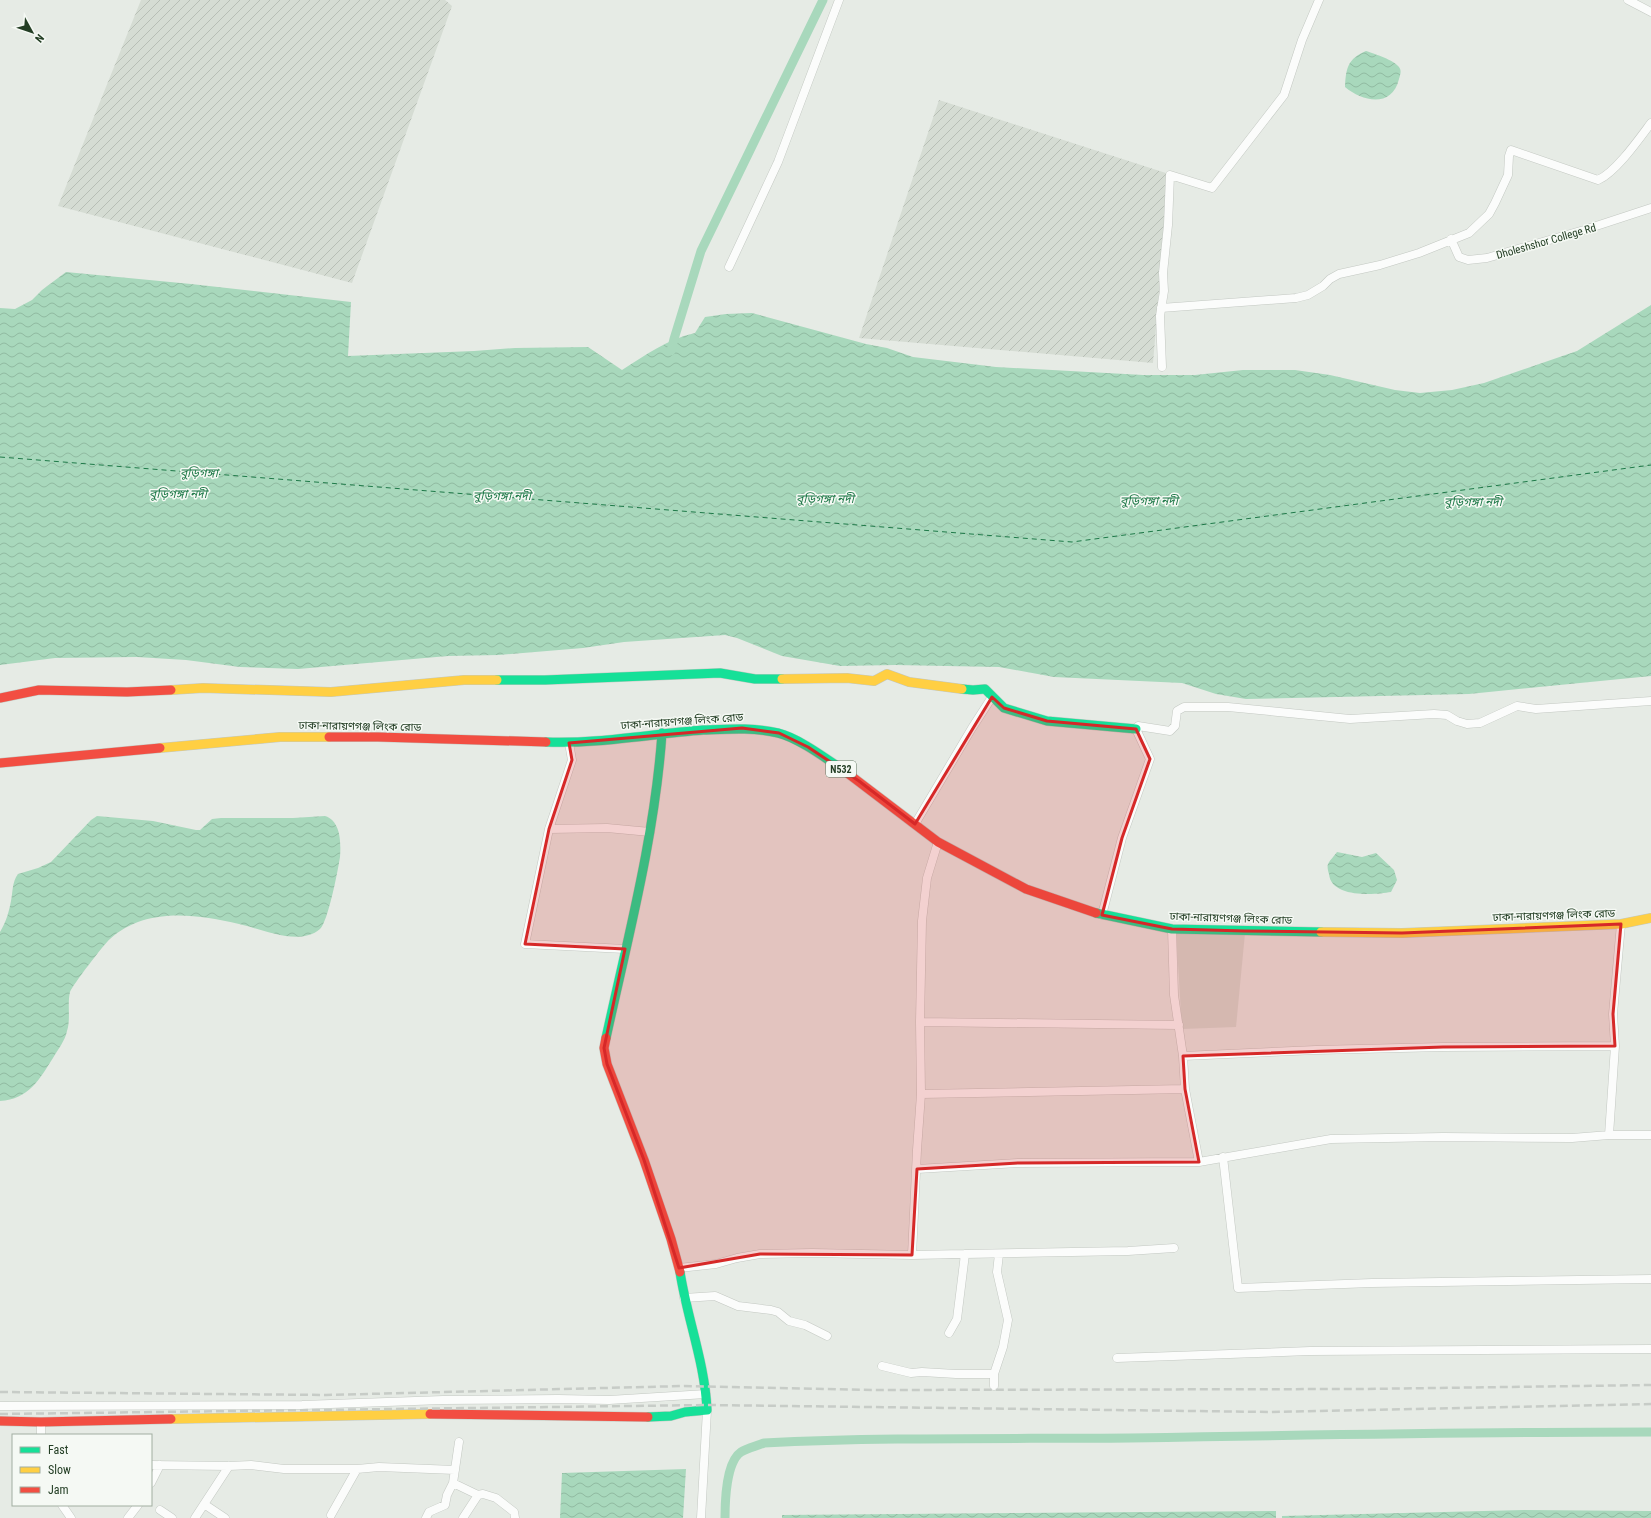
<svg xmlns="http://www.w3.org/2000/svg" width="1651" height="1518" font-family="'Roboto Condensed','Noto Sans Bengali',sans-serif">
  <style>
    .built { fill: #d5dcd3 }
    .industrial { fill: url(#industrial-furrows) }
    .water { fill: url(#water-waves) }
    .lines { fill: none; stroke-linecap: round; stroke-linejoin: round }
    .canal { stroke: #a8d8bc; stroke-width: 9 }
    .ferry { stroke: #1e7948; stroke-width: 1; stroke-dasharray: 5 4; stroke-linecap: butt }
    .street-casing { stroke: #c3c8c2; stroke-width: 9 }
    .fast-casing { stroke: #c2c8c1; stroke-width: 10 }
    .slow-casing { stroke: #c2c8c1; stroke-width: 10 }
    .jam-casing { stroke: #c2c8c1; stroke-width: 10 }
    .street { stroke: #fbfcfb; stroke-width: 8 }
    .fast { stroke: #16e098; stroke-width: 9 }
    .slow { stroke: #ffcf43; stroke-width: 9 }
    .jam { stroke: #f24e42; stroke-width: 9 }
    .rail { stroke: #c7ccc7; stroke-width: 2.5; stroke-dasharray: 8 4; stroke-linecap: butt }
    .marked { fill: #d62828; fill-opacity: 0.2; stroke: #d62828; stroke-width: 3; stroke-linejoin: round }
    .labels { text-anchor: middle; stroke-width: 3; stroke-linejoin: round; paint-order: stroke }
    .shield { fill: #f5f9f4; stroke: #627662; stroke-width: 1 }
    .shield-label { font-size: 10px; font-weight: bold; fill: #233e24 }
    .street-label { font-size: 11px; fill: #233e24; stroke: #f5f9f4 }
    .water-label { font-size: 12px; font-style: italic; fill: #1e7948; stroke: #f5f9f4 }
  </style>
  <defs>
    <pattern id="industrial-furrows" width="10" height="10" patternUnits="userSpaceOnUse"><rect width="10" height="10" fill="#d5dcd3"/><path d="M-1 1l2-2M0 10L10 0M9 11l2-2" fill="none" stroke="#b7beb5"/></pattern>
    <pattern id="water-waves" width="16" height="10" patternUnits="userSpaceOnUse"><rect width="16" height="10" fill="#a8d8bc"/><path d="M0 5q4-4 8 0t8 0" fill="none" stroke="#90baa1"/></pattern>
  </defs>
  <rect width="100%" height="100%" fill="#e6ebe5"/>
  <path class="built" d="M1176,931L1245,933L1236,1027L1182,1029Z"/>
  <path class="industrial" d="M141,0H445L452,6L352,283L58,206Z
    M939,100L1169,174L1153,363L859,338Z"/>
  <path class="water" d="M1366,51C1375,54 1394,60 1399,67C1402,71 1400,75 1399,79C1392,108 1363,102 1345,87C1346,67 1348,59 1366,51Z
    M66,272L191,284L351,302L348,356L474,351L515,348L588,347L622,370C646,355 667,339 695,333L705,317L726,314L752,313L866,344L887,348L913,357L996,367L1143,375H1195L1243,370H1295L1330,375L1395,390L1420,393L1452,390L1484,383L1577,351L1651,305V676L1469,694L1246,699L1216,694L1182,683L1054,677L999,667L895,665L840,666L782,656L737,638L725,635L624,642L583,648L499,655L448,656L298,669L240,667L186,660L137,657L55,658L0,665V308L15,309L32,300L42,290Z
    M97,816L153,821L196,830H200L212,819L221,818H293L325,816C341,821 341,843 340,857C338,870 328,922 320,929C299,947 262,929 239,924C195,914 146,907 110,939C104,944 72,986 70,992C67,1005 71,1019 67,1031C65,1041 58,1049 53,1058C39,1080 29,1099 0,1101V932C6,922 9,912 11,901C13,891 12,882 18,874L38,868L51,862L91,820Z
    M1337,852L1362,857L1376,853L1394,870L1397,880L1391,892C1374,895 1331,898 1329,874C1328,871 1327,867 1328,864C1330,860 1335,855 1337,852Z
    M686,1469L683,1518H560L562,1473Z
    M1524,1510L1651,1511V1518H1282V1516Z
    M1276,1511V1518H782V1515Z"/>
  <g class="lines">
    <path class="canal" d="M671,351L674,339L701,251L823,0
      M725,1518C725,1502 726,1462 741,1452C747,1448 757,1446 764,1443C886,1437 1008,1439 1130,1438C1303,1435 1477,1432 1651,1432"/>
    <path class="ferry" d="M0,457L1072,542L1651,465"/>
    <defs>
      <path id="street" d="M1628,0L1651,12
        M1451,239L1459,257L1468,260L1487,258L1584,230L1651,208
        M729,267L778,162L839,0
        M1161,308L1296,298L1308,295L1323,286L1330,279L1339,274L1380,265L1419,253L1469,233L1489,214L1495,203L1508,175L1509,156L1511,150L1598,180C1616,172 1639,139 1651,123
        M1162,367L1160,316L1164,291L1163,273L1168,225L1170,175L1212,188L1284,95L1302,40L1319,0
        M569,743L572,760L549,829L525,944L625,949
        M915,824L972,728L992,697
        M549,829L607,828L650,832
        M1102,915L1122,838L1150,759L1136,729L1138,726L1170,731L1175,726L1177,711L1184,707H1228L1350,719L1434,714L1447,715L1457,721L1467,724L1480,723L1517,706L1536,709L1651,701
        M1172,929L1174,995L1183,1056L1185,1089L1199,1162
        M920,1022L1179,1025
        M1183,1056L1316,1050L1443,1047L1615,1046
        M921,1094L1185,1089
        M1609,1135L1615,1046L1613,1014L1621,924
        M1223,1157L1238,1288L1372,1283L1651,1279
        M917,1169L1018,1163L1199,1162L1331,1139L1443,1137L1572,1138L1609,1135H1651
        M912,1255L917,1150L921,1094L920,1022L922,921L927,878L938,842
        M679,1268L716,1264L737,1258L760,1254L812,1253L912,1255L1128,1251L1174,1248
        M684,1298L715,1296L738,1306L771,1310L778,1312L789,1321L805,1325L827,1336
        M949,1333L957,1319L965,1254
        M1117,1358L1310,1351L1651,1349
        M882,1366L911,1373L922,1372L956,1374H994
        M994,1386V1374L1003,1347L1008,1320L997,1272L999,1254
        M0,1406L302,1405L443,1400L558,1399L609,1400L706,1394
        M41,1422V1435
        M151,1465L229,1466L251,1465L284,1469H357
        M151,1483L160,1465
        M453,1483L478,1495L483,1494L496,1498L514,1512L515,1518
        M204,1504L225,1518
        M62,1505L71,1518
        M160,1510L172,1518
        M331,1515L357,1469L379,1467L455,1470
        M128,1518L138,1505
        M195,1518L229,1466
        M426,1518L429,1512L445,1505L447,1495L453,1483L459,1442
        M463,1518L478,1495
        M701,1518L707,1410"/>
      <path id="fast" d="M497,680H545L720,673L755,679H782
        M962,689L973,690L985,689L1004,708L1047,721L1136,729
        M546,742C598,744 650,734 703,730C728,729 753,727 778,733C799,738 828,760 846,772
        M1096,913L1172,929L1321,932
        M606,1038C628,937 655,836 662,733
        M648,1417L671,1416L685,1412L707,1410C705,1363 687,1318 680,1272"/>
      <path id="slow" d="M782,679L847,678L874,681L887,674L909,682L962,689
        M171,690L203,688L331,692L464,680H497
        M160,748L280,737H329
        M1321,932L1402,933L1621,924L1651,918
        M171,1419L430,1414"/>
      <path id="jam" d="M0,698L39,690L127,692L171,690
        M329,737H378L546,742
        M0,763L160,748
        M846,772L938,842L1026,889L1096,913
        M606,1038L604,1048L607,1064L644,1160L671,1239L680,1272
        M430,1414L648,1417
        M0,1421L41,1422L171,1419"/>
    </defs>
    <use href="#street" class="street-casing"/>
    <use href="#fast" class="fast-casing"/>
    <use href="#slow" class="slow-casing"/>
    <use href="#jam" class="jam-casing"/>
    <use href="#street" class="street"/>
    <use href="#fast" class="fast"/>
    <use href="#slow" class="slow"/>
    <use href="#jam" class="jam"/>
    <path class="rail" d="M0,1392L326,1395L684,1386L876,1390L1364,1389L1651,1385
      M0,1414L708,1405L1271,1412L1651,1404"/>
  </g>
  <path class="marked" d="M992,697L1004,708L1047,721L1136,729L1150,759L1122,838L1102,915L1172,929L1245,931L1402,933L1621,924L1613,1014L1615,1046L1443,1047L1183,1056L1185,1089L1199,1162L1018,1163L917,1169L912,1255L760,1254L679,1268L644,1160L607,1064L604,1048L625,949L525,944L549,829L572,760L569,743L742,728L779,733L808,747L859,781L915,824Z"/>
  <g class="labels">
    <rect class="shield" x="826" y="761" width="30" height="16" rx="3"/>
    <g class="shield-label">
      <text x="841" y="773">N532</text>
    </g>
    <g class="street-label">
      <text transform="translate(1546 241) rotate(-16)" y="4">Dholeshshor College Rd</text>
      <text transform="translate(682 721) rotate(-4)" y="4">ঢাকা-নারায়ণগঞ্জ লিংক রোড</text>
      <text transform="translate(360 726) rotate(1)" y="4">ঢাকা-নারায়ণগঞ্জ লিংক রোড</text>
      <text transform="translate(1554 915) rotate(-2)" y="4">ঢাকা-নারায়ণগঞ্জ লিংক রোড</text>
      <text transform="translate(1231 918) rotate(2)" y="4">ঢাকা-নারায়ণগঞ্জ লিংক রোড</text>
    </g>
    <g class="water-label">
      <text x="199" y="477">বুড়িগঙ্গা</text>
      <text x="178" y="498">বুড়িগঙ্গা নদী</text>
      <text x="502" y="500">বুড়িগঙ্গা নদী</text>
      <text x="825" y="503">বুড়িগঙ্গা নদী</text>
      <text x="1149" y="505">বুড়িগঙ্গা নদী</text>
      <text x="1473" y="506">বুড়িগঙ্গা নদী</text>
    </g>
  </g>
  <rect x="12" y="1434" width="140" height="72" fill="#f5f9f4" stroke="#a1aea1"/>
  <rect x="20" y="1447" width="20" height="6" fill="#16e098" stroke="#a1aea1"/>
  <text x="48" y="1454" font-size="12" fill="#233e24">Fast</text>
  <rect x="20" y="1467" width="20" height="6" fill="#ffcf43" stroke="#a1aea1"/>
  <text x="48" y="1474" font-size="12" fill="#233e24">Slow</text>
  <rect x="20" y="1487" width="20" height="6" fill="#f24e42" stroke="#a1aea1"/>
  <text x="48" y="1494" font-size="12" fill="#233e24">Jam</text>
  <g transform="translate(32 32) rotate(130)" stroke="#f5f9f4" stroke-width="3" paint-order="stroke">
  <path d="M0-3L7 15L0 10L-7 15Z" fill="#233e24"/>
  <text y="-6" font-size="11" font-weight="bold" text-anchor="middle" fill="#233e24">N</text>
  </g>
</svg>
